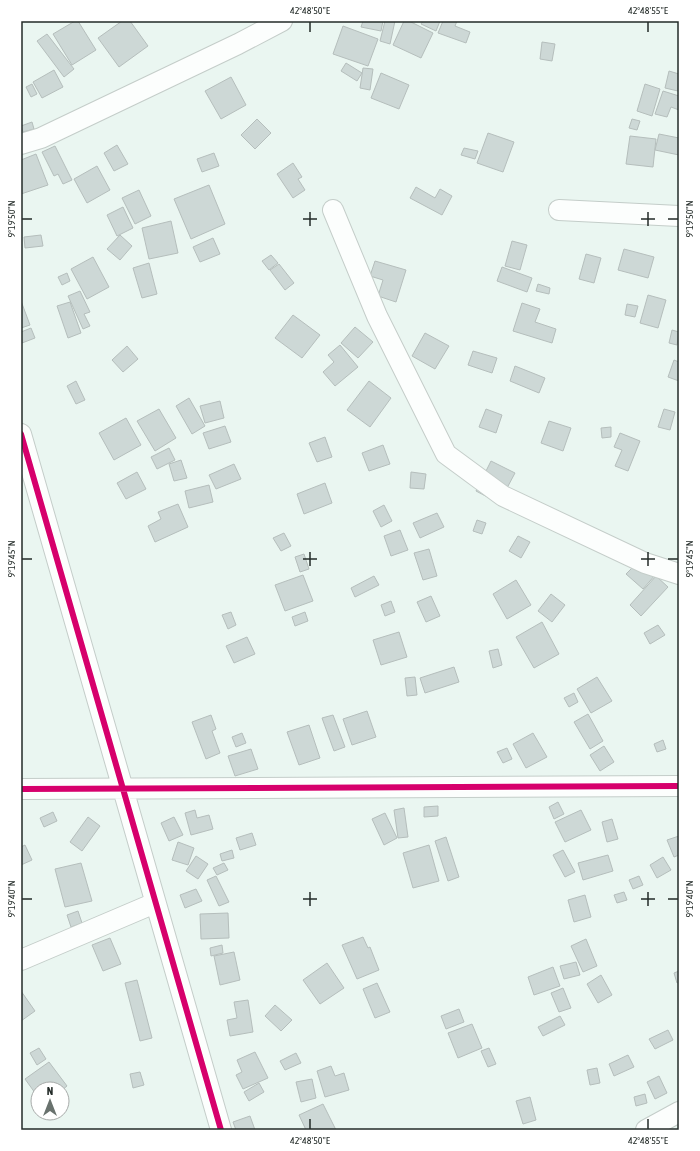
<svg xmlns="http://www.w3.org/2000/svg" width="700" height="1151" font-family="'Asap Condensed',sans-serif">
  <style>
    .building { fill: #cdd8d6; stroke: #b5bebc }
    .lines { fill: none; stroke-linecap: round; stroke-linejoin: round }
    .minor-casing { stroke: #c4cdc9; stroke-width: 22 }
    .minor { stroke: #fcfefd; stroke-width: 20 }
    .cycleway-casing { stroke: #fff; stroke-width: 8 }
    .cycleway { stroke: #d6006c; stroke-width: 6 }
    .ticks { fill: none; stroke: #232b28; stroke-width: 1.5 }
    .neatline { fill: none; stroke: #232b28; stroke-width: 1.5 }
    .ticks-label { font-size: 10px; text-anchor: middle; fill: #232b28 }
  </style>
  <rect width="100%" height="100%" fill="#eaf6f1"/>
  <path class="building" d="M75,21H78L96,50L72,65L53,34Z
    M122,21H130L148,46L119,67L98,38Z
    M363,21H383L381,31L361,27Z
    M385,21H395L390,44L380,41Z
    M404,21H409L433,33L421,58L393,45Z
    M423,21H440L436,31L421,24Z
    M443,21H457L455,26L470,32L466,43L438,33Z
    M343,26L378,39L368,66L333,54Z
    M47,34L74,69L64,77L37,41Z
    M542,42L555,44L552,61L540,59Z
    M346,63L362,73L357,81L341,71Z
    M363,68L373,69L370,90L360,88Z
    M54,70L63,87L42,98L33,82Z
    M669,71L679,74L678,91L665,88Z
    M381,73L409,85L399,109L371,98Z
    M231,77L246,105L221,119L205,91Z
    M32,84L37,94L31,97L26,87Z
    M645,84L660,89L652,116L637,111Z
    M663,91L679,96V110L671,107L667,117L655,114Z
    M257,119L271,133L255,149L241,135Z
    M632,119L640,121L637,130L629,128Z
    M32,122L34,129L23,132L21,126Z
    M488,133L514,142L503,172L477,163Z
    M659,134L679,138V155L655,150Z
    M630,136L656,139L653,167L626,164Z
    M117,145L128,164L114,171L104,153Z
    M55,146L72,180L63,184L58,174L54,176L42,152Z
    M464,148L478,151L475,159L461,155Z
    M214,153L219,166L202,172L197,159Z
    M36,154L48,185L21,194V160Z
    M293,163L302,177L298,179L305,190L293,198L277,174Z
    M97,166L110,190L87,203L74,179Z
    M209,185L225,224L191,239L174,199Z
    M416,187L435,198L440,189L452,196L442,215L410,198Z
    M139,190L151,216L135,224L122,198Z
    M123,207L133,228L117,236L107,215Z
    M171,221L178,253L149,259L142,228Z
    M41,235L43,246L25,248L24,237Z
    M120,235L132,246L120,260L107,249Z
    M213,238L220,254L200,262L193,247Z
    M512,241L527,245L520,270L505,266Z
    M624,249L654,257L648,278L618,270Z
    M586,254L601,258L594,283L579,279Z
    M271,255L278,263L269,270L262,261Z
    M93,257L109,287L87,299L71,269Z
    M375,261L406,270L396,302L378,296L383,280L370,276Z
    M149,263L157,294L142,298L133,268Z
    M279,264L294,283L285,290L270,270Z
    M502,267L532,278L527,292L497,281Z
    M67,273L70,281L62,285L58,277Z
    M538,284L550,288L549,294L536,291Z
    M80,291L90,312L84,314L90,326L83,329L68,296Z
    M648,295L666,300L658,328L640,323Z
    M21,301L30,325L21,328Z
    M70,302L81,333L68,338L57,306Z
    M522,303L540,309L535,322L556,329L552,343L513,331Z
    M627,304L638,306L635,317L625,315Z
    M293,315L320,335L302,358L275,338Z
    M355,327L373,342L358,358L341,343Z
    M31,328L35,338L22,343L21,332Z
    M672,330L679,332L677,345L669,343Z
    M425,333L449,346L435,369L412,356Z
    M340,345L358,367L335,386L323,372L334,362L328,355Z
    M127,346L138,359L123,372L112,360Z
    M473,351L497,358L492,373L468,365Z
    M674,360L679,362V381L668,377Z
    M515,366L545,378L539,393L510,381Z
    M76,381L85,400L76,404L67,386Z
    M369,381L391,398L370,427L347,410Z
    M189,398L205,426L192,434L176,406Z
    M220,401L224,418L205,423L200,406Z
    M159,409L176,438L155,451L137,421Z
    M486,409L502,415L496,433L479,427Z
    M664,409L675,412L670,430L658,427Z
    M126,418L141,445L114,460L99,433Z
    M549,421L571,428L563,451L541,443Z
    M225,426L231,442L209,449L203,433Z
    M611,427V437L602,438L601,428Z
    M620,433L640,441L628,471L615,466L622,450L614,447Z
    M325,437L332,457L317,462L309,443Z
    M383,445L390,464L369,471L362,453Z
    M169,448L175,460L157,469L151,457Z
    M181,460L187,478L174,481L169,464Z
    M491,461L515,473L499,503L476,491Z
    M234,464L241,479L216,489L209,475Z
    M137,472L146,489L126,499L117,483Z
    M411,472L426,474L424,489L410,488Z
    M325,483L332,503L304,514L297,494Z
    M209,485L213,502L189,508L185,491Z
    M178,504L188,527L155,542L148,526L161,519L158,512Z
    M384,505L392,521L381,527L373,511Z
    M437,513L444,527L420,538L413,523Z
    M477,520L486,523L482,534L473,531Z
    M400,530L408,550L391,556L384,536Z
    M284,533L291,546L281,551L273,538Z
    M518,536L530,542L521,558L509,551Z
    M429,549L437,576L423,580L414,553Z
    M304,554L309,569L300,572L295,557Z
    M640,560L656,574L643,589L626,574Z
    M303,575L313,601L285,611L275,585Z
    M374,576L379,585L355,597L351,588Z
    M656,576L668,587L641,616L630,605Z
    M516,580L531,605L507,619L493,594Z
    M551,594L565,605L552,622L538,611Z
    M431,596L440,616L426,622L417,602Z
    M391,601L395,612L385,616L381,605Z
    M231,612L236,625L228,629L222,615Z
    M305,612L308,621L295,626L292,617Z
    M542,622L559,654L534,668L516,637Z
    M658,625L665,635L650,644L644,633Z
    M399,632L407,657L381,665L373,640Z
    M247,637L255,654L234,663L226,646Z
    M498,649L502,665L493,668L489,651Z
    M454,667L459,682L425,693L420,678Z
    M415,677L417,695L407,696L405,678Z
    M597,677L612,701L591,713L577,689Z
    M574,693L578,702L569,707L564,698Z
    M367,711L376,737L352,745L343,719Z
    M588,714L603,741L590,749L574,722Z
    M211,715L216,729L212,731L220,753L206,759L192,722Z
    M333,715L345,747L334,751L322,718Z
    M309,725L320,758L299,765L287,732Z
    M242,733L246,743L236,747L232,737Z
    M533,733L547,757L526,768L513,744Z
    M663,740L666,749L657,752L654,744Z
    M604,746L614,762L600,771L590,755Z
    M507,748L512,759L503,763L497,752Z
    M251,749L258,769L235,776L228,756Z
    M558,802L564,814L554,819L549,807Z
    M438,806V816L424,817V807Z
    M404,808L408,837L398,838L394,810Z
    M195,810L197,818L209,815L213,829L191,835L185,813Z
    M581,810L591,830L565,842L555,822Z
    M53,812L57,821L44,827L40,818Z
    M385,813L397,838L384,845L372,819Z
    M88,817L100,826L82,851L70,842Z
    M174,817L183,835L169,841L161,823Z
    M612,819L618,839L607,842L602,822Z
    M252,833L256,845L240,850L236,838Z
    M679,836V855L674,857L667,840Z
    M446,837L459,877L448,881L435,841Z
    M178,842L194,848L188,865L172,860Z
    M25,845L32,860L21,865V847Z
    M429,845L439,881L413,888L403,853Z
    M232,850L234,858L222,861L220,854Z
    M563,850L575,872L565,877L553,855Z
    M608,855L613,871L583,880L578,863Z
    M196,856L208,864L198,879L186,871Z
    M663,857L671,870L657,878L650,865Z
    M81,863L92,901L65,907L55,869Z
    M224,863L228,870L217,875L213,868Z
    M216,876L229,902L219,906L207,880Z
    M639,876L643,885L633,889L629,880Z
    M196,889L202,901L185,908L180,895Z
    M624,892L627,900L617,903L614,895Z
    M585,895L591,917L574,922L568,900Z
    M78,911L82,923L71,927L67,915Z
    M228,913L229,938L201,939L200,914Z
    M363,937L368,948L370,947L379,970L357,979L342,945Z
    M110,938L121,964L103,971L92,945Z
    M586,939L597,966L583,972L571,946Z
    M222,945L223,953L211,956L210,948Z
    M234,952L240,980L220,985L214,956Z
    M576,962L580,975L564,979L560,966Z
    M327,963L344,988L320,1004L303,980Z
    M553,967L560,986L534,995L528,977Z
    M679,971V982L677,983L674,973Z
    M601,975L612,995L598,1003L587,984Z
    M137,980L152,1038L140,1041L125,983Z
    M377,983L390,1012L375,1018L363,989Z
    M563,988L571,1008L559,1012L551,993Z
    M21,991L35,1011L21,1021Z
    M248,1000L253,1032L230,1036L227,1020L237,1018L234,1002Z
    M275,1005L292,1020L281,1031L265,1016Z
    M459,1009L464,1022L446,1029L441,1016Z
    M560,1016L565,1025L543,1036L538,1027Z
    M472,1024L482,1048L458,1058L448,1033Z
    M668,1030L673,1040L655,1049L649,1039Z
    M39,1048L46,1059L37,1065L30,1053Z
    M489,1048L496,1064L488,1067L481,1051Z
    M255,1052L268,1078L243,1089L236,1075L242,1072L237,1060Z
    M296,1053L301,1063L285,1070L280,1061Z
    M628,1055L634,1067L614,1076L609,1064Z
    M49,1062L67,1086L62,1090L38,1089V1097L25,1079Z
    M331,1066L335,1076L344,1073L349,1090L325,1097L317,1071Z
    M597,1068L600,1083L590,1085L587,1070Z
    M140,1072L144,1085L133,1088L130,1074Z
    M659,1076L667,1093L655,1099L647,1082Z
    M312,1079L316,1098L301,1102L296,1082Z
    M259,1083L264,1092L249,1101L244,1092Z
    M645,1094L647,1103L636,1106L634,1097Z
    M530,1097L536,1120L523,1124L516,1101Z
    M323,1104L336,1130H306L299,1115Z
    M250,1116L255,1130H236L233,1122Z"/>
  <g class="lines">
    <defs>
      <path id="minor" d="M21,144L41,138L238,44L282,21
        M333,210L377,316L446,454L503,496L645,563L679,574
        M559,210L679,216
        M21,434L221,1130
        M21,789L679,786
        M21,960L155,903
        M646,1130L679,1112"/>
    </defs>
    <use href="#minor" class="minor-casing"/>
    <use href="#minor" class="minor"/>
    <defs>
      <path id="cycleway" d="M21,434L221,1130
        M21,789L679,786"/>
    </defs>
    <use href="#cycleway" class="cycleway-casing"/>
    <use href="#cycleway" class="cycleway"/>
  </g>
  <path class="ticks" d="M310,22V32M648,22V32M310,212V226M648,212V226M22,219H32M303,219H317M641,219H655M668,219H678M310,552V566M648,552V566M22,559H32M303,559H317M641,559H655M668,559H678M310,892V906M648,892V906M22,899H32M303,899H317M641,899H655M668,899H678M310,1119V1129M648,1119V1129"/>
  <rect width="700" height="1151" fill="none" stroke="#ffffff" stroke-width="44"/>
  <g transform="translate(50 1101)"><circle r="19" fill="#ffffff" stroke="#a7aaa9"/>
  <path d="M0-3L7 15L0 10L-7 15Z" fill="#69726e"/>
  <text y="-6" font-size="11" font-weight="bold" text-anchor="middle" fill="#232b28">N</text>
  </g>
  <rect x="22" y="22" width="656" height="1107" class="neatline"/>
  <g class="ticks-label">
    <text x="310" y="14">42°48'50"E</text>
    <text x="648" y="14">42°48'55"E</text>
    <text transform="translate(11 219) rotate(-90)" y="4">9°19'50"N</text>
    <text transform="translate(689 219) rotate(-90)" y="4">9°19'50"N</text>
    <text transform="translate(11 559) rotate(-90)" y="4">9°19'45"N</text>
    <text transform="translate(689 559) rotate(-90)" y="4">9°19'45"N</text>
    <text transform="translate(11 899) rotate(-90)" y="4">9°19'40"N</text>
    <text transform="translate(689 899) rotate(-90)" y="4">9°19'40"N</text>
    <text x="310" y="1144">42°48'50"E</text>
    <text x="648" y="1144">42°48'55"E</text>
  </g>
</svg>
